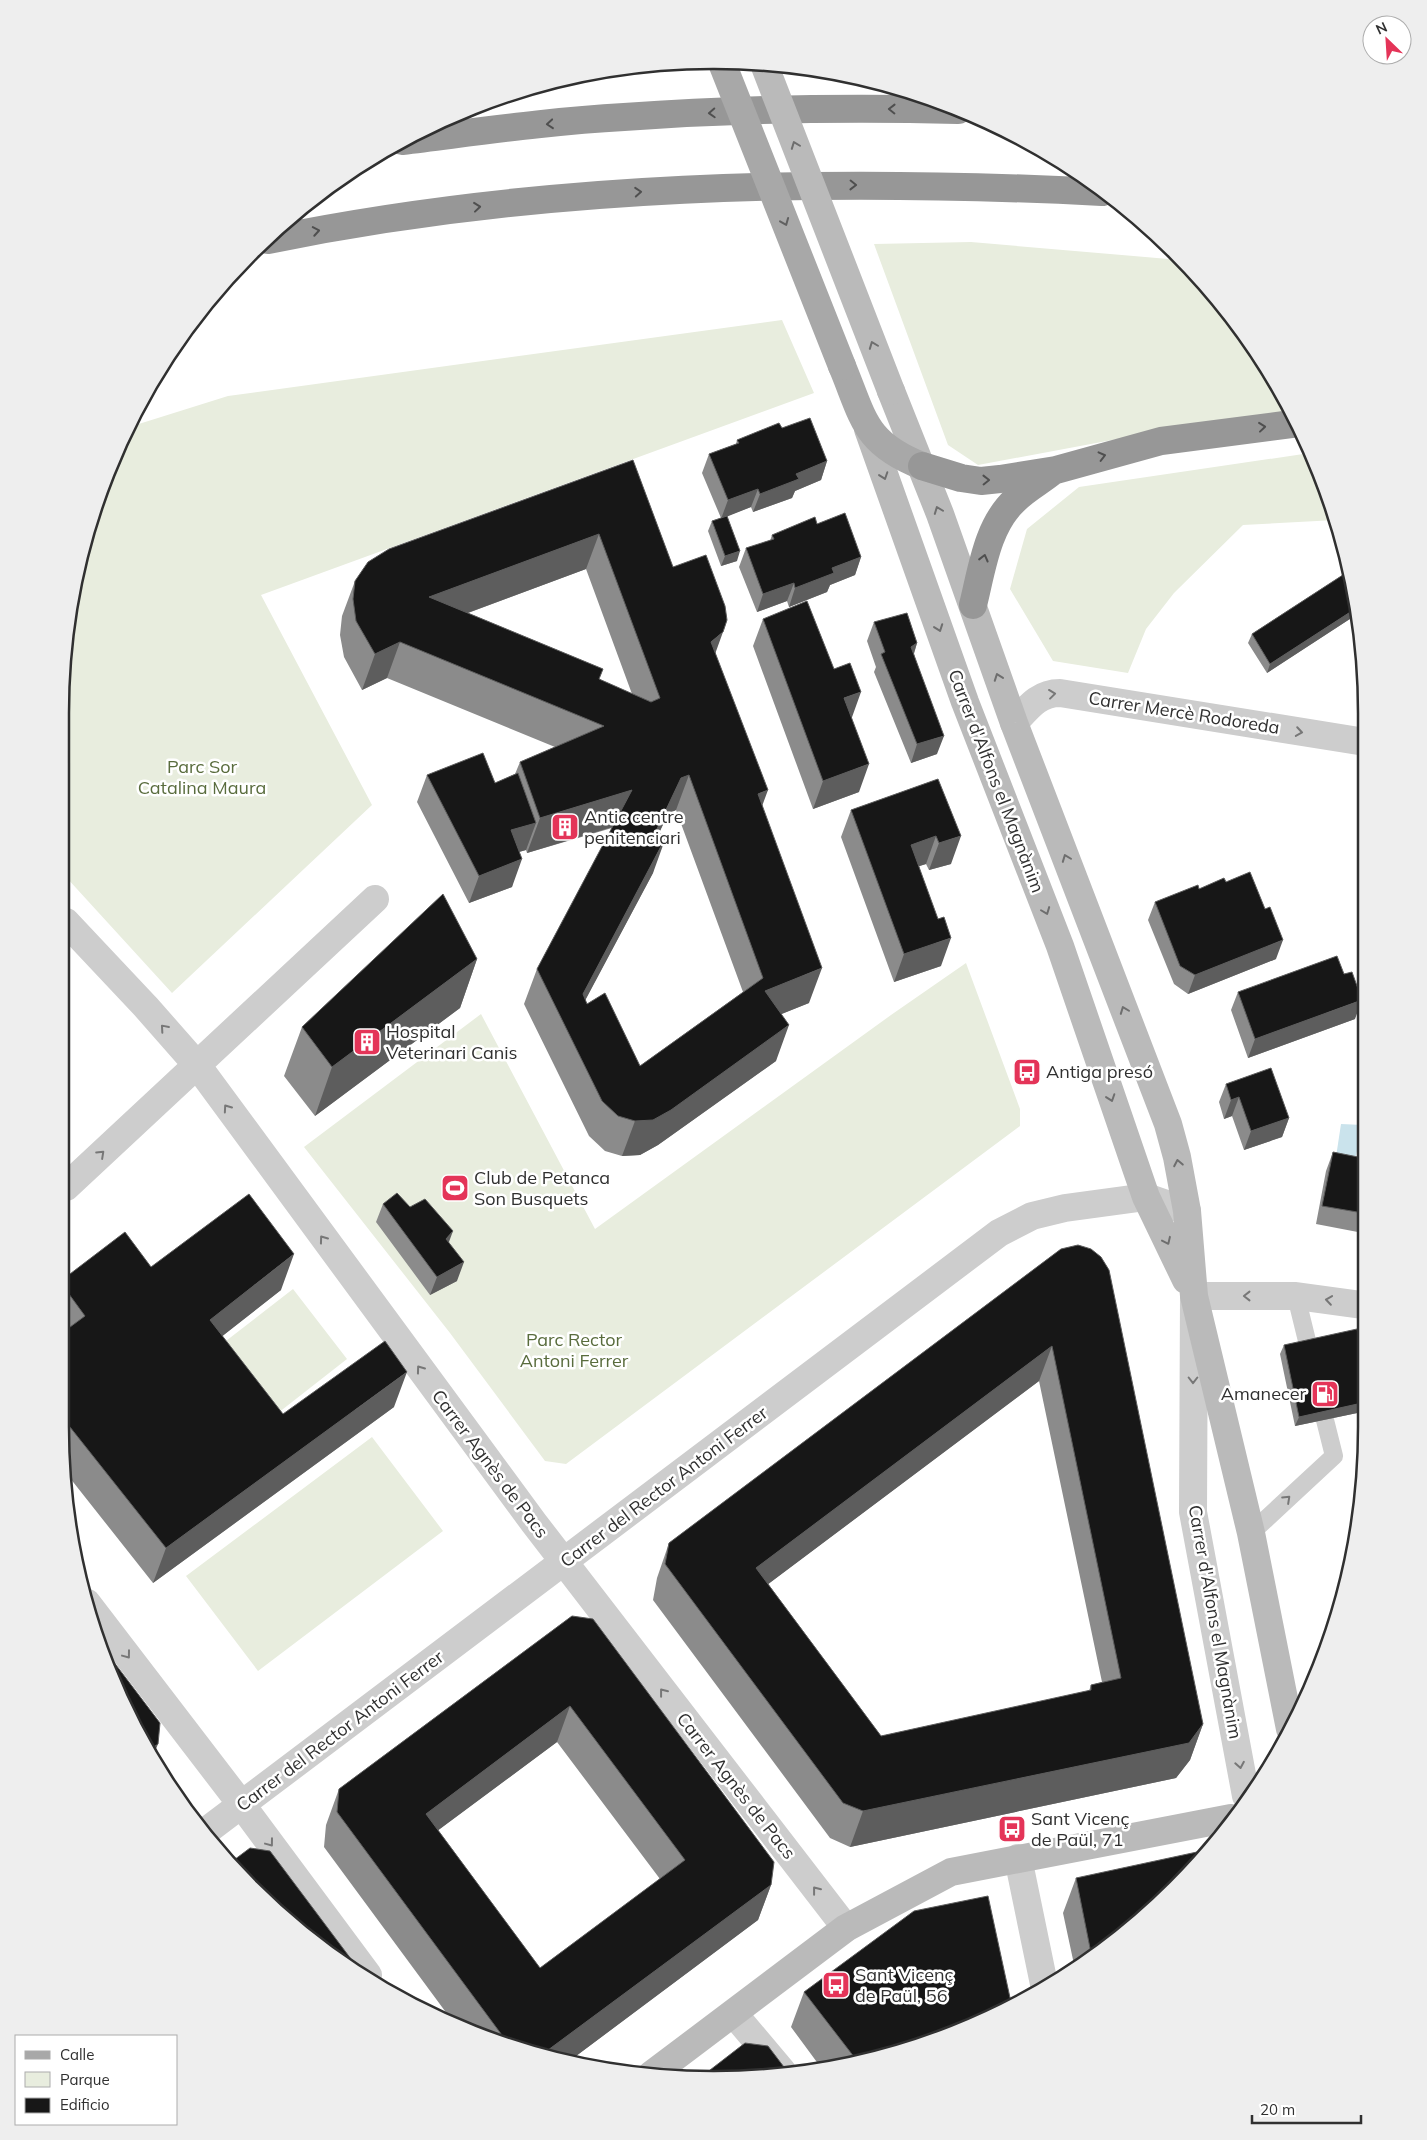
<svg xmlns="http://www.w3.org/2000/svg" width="1427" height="2140" font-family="Mulish,sans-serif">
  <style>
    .green { fill: #e8edde }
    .water { fill: #cae3ec }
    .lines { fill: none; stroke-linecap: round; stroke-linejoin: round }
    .lane { stroke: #cdcdcd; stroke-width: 18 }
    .street { stroke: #cdcdcd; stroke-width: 28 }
    .secondary { stroke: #bababa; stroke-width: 28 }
    .primary { stroke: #a8a8a8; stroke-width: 28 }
    .highway { stroke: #979797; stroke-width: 28 }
    .secondary-bridge { stroke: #bababa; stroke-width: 28 }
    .primary-bridge { stroke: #a8a8a8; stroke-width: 28 }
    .wall { fill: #8b8b8b; fill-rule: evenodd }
    .shaded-wall { fill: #5d5d5d }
    .building { fill: #171717; stroke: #5d5d5d; fill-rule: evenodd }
    .oneway { stroke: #4f4f4f }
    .oneway2 { stroke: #6e6e6e }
    .oneway3 { stroke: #606060 }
    .oneway4 { stroke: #777 }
    .labels { text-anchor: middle; stroke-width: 5; stroke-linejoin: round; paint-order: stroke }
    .street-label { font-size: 18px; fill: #303030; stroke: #fff }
    .park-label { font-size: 18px; fill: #596c3d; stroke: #fff }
    .poi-label { font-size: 18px; fill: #303030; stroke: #fff; text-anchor: start }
    .rim { fill: none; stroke: #303030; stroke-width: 2.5 }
  </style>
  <rect width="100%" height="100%" fill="#fff"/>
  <path class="green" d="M971,242L1180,260L1232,316L1293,414L1187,426L978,465L948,445L874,244Z
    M782,320L814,393L261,595L372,805L172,993L66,877V628L82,544L126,428L228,396Z
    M1310,453L1336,520L1243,525L1174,593L1146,629L1128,673L1053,661L1010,589L1027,529L1079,487Z
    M966,963L1020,1109V1126L566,1464L545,1461L450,1333L304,1147L481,1014L595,1229L891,1015Z
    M293,1289L347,1359L255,1431L200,1361Z
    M372,1437L443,1531L258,1671L186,1576Z"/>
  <path class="water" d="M1341,1124L1363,1125L1355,1160L1336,1157Z"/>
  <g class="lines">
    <path class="lane" d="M1296,1296L1309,1349
      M1251,1533L1334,1456L1325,1420"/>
    <path class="street" d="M1014,723C1028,708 1038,693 1060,693L1365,742
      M66,922L146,1007L197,1065L534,1523L846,1928
      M66,1187L375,899
      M87,1603L241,1804L368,1975
      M1246,1796L1193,1512L1194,1296H1296L1362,1305
      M205,1832L999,1233L1032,1216L1065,1208L1146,1197L1187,1211
      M1018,1858L1045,1989
      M734,2014L782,2071"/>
    <path class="secondary" d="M891,391L940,514L1014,723L1168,1124L1177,1157L1187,1211L1194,1296L1251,1533L1290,1729
      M868,429L965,702L1060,946L1146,1197L1186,1280
      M651,2075L846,1928L951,1872L1231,1818"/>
    <path class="primary" d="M842,366C864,419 864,443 922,466"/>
    <path class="highway" d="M402,141C476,132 550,121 624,117C736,109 847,107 958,110
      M268,240C542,184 824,178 1102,192
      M922,466L961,478L981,481L1000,479L1056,470L1161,441L1299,423
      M973,605C982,569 987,526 1015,500C1026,489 1041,481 1052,472"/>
    <path class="secondary-bridge" d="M764,64L891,391"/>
    <path class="primary-bridge" d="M722,63L842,366"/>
  </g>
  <path class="wall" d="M782,428L827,461L821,480L795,491L792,498L753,512L751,507L727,516L737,561L721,566L708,531L712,521L721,518L702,473L709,454L736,444L737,440Z
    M633,460L673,567L715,652L762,805L809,1003L781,1014L776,1061L658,1145L640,1155L622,1156L605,1151L589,1136L524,1004L537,969L612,828L527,853L526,850L519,852L512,887L469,903L417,802L427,775L495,783L515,774L520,762L555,747L387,678L362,690L344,657L340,635L342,616L355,581ZM586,569L632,694L599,679L603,669L468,613ZM676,810L743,992L640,1066L587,1004L585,1000L653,873L659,833L668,814Z
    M817,524L861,557L855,575L830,585L827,592L789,607L787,601L757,612L739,567L746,548L770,541L772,535Z
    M1349,571L1356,615L1267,673L1248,643L1252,634Z
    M763,619L851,718L859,792L813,809L753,646Z
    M874,622L917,643L914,654L937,754L911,763L874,672L876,667L867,641Z
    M938,779L951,864L929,870L926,864L919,866L941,966L894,982L841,837L851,810Z
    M1226,882L1276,959L1188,994L1174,984L1148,920L1155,902L1199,889Z
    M477,959L460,1008L315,1116L284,1076L302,1027Z
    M1238,992L1355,1019L1248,1058L1231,1010Z
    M1226,1084L1289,1118L1282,1137L1244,1150L1232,1116L1224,1119L1219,1102Z
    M1333,1152L1363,1158V1233L1316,1224L1326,1171Z
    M383,1204L410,1207L449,1242L457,1281L430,1295L376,1222Z
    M1061,1249L1203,1724L1190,1760L1176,1778L850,1847L830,1838L653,1600L657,1578L669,1543ZM1039,1381L1102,1682L1091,1685L1089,1691L881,1736L768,1584Z
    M151,1267L281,1290L222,1336L283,1414L394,1407L153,1583L66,1473V1290Z
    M1284,1345L1362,1352V1412L1295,1426L1280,1354Z
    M572,1616L771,1885L758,1920L568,2062L545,2058L464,2030L456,2026L324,1847L326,1825L339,1789ZM557,1742L660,1879L540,1968L438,1830Z
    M1076,1878L1112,1945L1075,1969L1063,1913Z
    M804,1992L963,2030L841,2067L822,2069L791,2027Z"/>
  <path class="shaded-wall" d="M827,461L821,480L795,491L792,498L753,512L760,494L796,474Z
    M758,489L751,507L721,519L728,500Z
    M599,534L586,569L416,632L429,597Z
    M740,551L737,561L721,566L725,556Z
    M861,557L855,575L830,585L827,592L789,607L795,588L832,568Z
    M794,583L787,601L757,612L763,594Z
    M1355,609L1356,615L1267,673L1270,664Z
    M723,632L710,668L711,642Z
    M400,642L387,678L362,690L375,654Z
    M917,643L911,662V647Z
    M861,692L851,720L844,698Z
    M944,736L937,754L911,763L917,744Z
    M869,764L859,792L813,809L823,781Z
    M689,775L676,810L668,814L643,867L656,831L681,778Z
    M632,790L619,825L527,853L540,818Z
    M768,790L755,825L758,794Z
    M536,823L526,850L501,857L511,830Z
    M936,836L926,864L901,872L911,845Z
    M961,836L951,864L929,870L939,843Z
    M666,837L653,873L570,1029L583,994Z
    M522,859L512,887L469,903L479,876Z
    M951,938L941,966L894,982L904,954Z
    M1283,940L1276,959L1188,994L1195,975Z
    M477,959L460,1008L315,1116L332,1067Z
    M822,968L809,1003L752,1026L765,991Z
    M1362,1000L1355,1019L1248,1058L1255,1039Z
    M789,1025L776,1061L658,1145L640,1155L622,1156L635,1121Z
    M1239,1097L1232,1116L1224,1119L1231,1100Z
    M1289,1118L1282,1137L1244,1150L1251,1131Z
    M453,1231L446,1250V1239Z
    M294,1254L281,1290L197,1356L210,1320Z
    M464,1262L457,1281L430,1295L437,1277Z
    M1052,1346L1039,1381L743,1603L756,1568Z
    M407,1372L394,1407L153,1583L166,1548Z
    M1362,1403V1412L1295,1426L1299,1417Z
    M570,1706L557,1742L413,1849L426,1814Z
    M1203,1724L1190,1760L1176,1778L850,1847L863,1811Z
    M158,1744L153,1756L150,1750Z
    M771,1885L758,1920L568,2062L540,2056Z"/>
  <path class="building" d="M810,418L827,461L796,474L799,479L760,494L758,489L728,500L709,454L739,443L737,440L779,423L782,428Z
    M633,460L673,567L706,555L725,606L727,620L723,632L711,642L768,790L758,794L822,968L765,991L789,1025L671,1110L653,1120L635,1121L618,1116L602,1101L537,969L632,790L540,818L520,762L604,726L400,642L375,654L356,621L353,599L355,581L368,562L389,549ZM599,534L660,698L651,702L599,679L603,669L429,597ZM689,775L763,978L640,1066L605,993L587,1004L583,994L666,837L656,831L681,778Z
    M845,513L861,557L832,568L834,573L795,588L794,583L763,594L746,548L774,539L772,535L815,517L817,524Z
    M727,516L740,551L725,556L712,521Z
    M1349,571L1355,609L1270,664L1252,634Z
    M807,601L834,669L850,663L861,692L844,698L869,764L823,781L763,619Z
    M907,613L917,643L911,647L944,736L917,744L881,654L885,652L874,622Z
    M483,753L495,783L518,773L536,823L511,830L522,859L479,876L427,775Z
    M938,779L961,836L939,843L936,836L911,845L938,919L944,917L951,938L904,954L851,810Z
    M1250,872L1265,909L1270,907L1283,940L1195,975L1180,966L1155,902L1198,885L1199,889L1224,878L1226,882Z
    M443,894L477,959L332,1067L302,1027Z
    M1337,956L1344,974L1352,972L1362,1000L1255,1039L1238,992Z
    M1271,1068L1289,1118L1251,1131L1239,1097L1231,1100L1226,1084Z
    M1333,1152L1363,1158V1213L1322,1206Z
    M397,1193L410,1207L425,1199L453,1231L446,1239L464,1262L437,1277L383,1204Z
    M249,1194L294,1254L210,1320L283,1414L385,1341L407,1372L166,1548L66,1422V1330L85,1316L66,1290V1277L125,1232L151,1267Z
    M1078,1245L1091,1249L1101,1257L1109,1270L1203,1724L1189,1743L863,1811L843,1803L665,1564L669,1543L1061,1249ZM1052,1346L1121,1678L1091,1685V1690L881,1736L756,1568Z
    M1357,1329L1362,1352V1403L1299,1417L1284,1345Z
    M572,1616L593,1619L774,1862L771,1885L540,2056L510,2046L337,1812L339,1789ZM570,1706L685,1860L540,1968L426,1814Z
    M94,1636L160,1723L158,1744L150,1750Z
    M250,1848L270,1851L360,1971L315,1945L251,1888L230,1863Z
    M1211,1849L1205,1858L1112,1945L1092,1958L1076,1878Z
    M988,1896L1012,2007L963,2030L858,2062L804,1992L914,1911Z
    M745,2043L768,2046L787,2071L701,2077Z"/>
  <defs><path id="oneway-chevron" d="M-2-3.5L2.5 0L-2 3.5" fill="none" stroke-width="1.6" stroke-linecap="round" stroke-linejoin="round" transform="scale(1.25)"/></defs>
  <g class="oneway">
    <use href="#oneway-chevron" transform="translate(892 109) rotate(-179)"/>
    <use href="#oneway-chevron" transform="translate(712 113) rotate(177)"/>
    <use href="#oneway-chevron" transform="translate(550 124) rotate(175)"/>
    <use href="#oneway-chevron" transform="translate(853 185) rotate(1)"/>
    <use href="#oneway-chevron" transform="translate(638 192) rotate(-4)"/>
    <use href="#oneway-chevron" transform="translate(477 207) rotate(-6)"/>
    <use href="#oneway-chevron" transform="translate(316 231) rotate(-10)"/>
    <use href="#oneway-chevron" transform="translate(1262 427) rotate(-6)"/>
    <use href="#oneway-chevron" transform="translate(1102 456) rotate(-14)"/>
    <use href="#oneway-chevron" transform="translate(986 480) rotate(-1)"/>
    <use href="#oneway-chevron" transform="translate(984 558) rotate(-76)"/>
  </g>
  <g class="oneway2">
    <use href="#oneway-chevron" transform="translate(795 145) rotate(-111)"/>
    <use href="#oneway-chevron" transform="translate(873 345) rotate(-111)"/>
    <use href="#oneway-chevron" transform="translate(884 476) rotate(71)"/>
    <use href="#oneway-chevron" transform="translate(938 510) rotate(-111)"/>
    <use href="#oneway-chevron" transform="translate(939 628) rotate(70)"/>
    <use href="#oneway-chevron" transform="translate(998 677) rotate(-110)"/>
    <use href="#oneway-chevron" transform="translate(1066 858) rotate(-111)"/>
    <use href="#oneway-chevron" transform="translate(1046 911) rotate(69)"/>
    <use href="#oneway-chevron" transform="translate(1124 1010) rotate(-111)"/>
    <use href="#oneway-chevron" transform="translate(1111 1098) rotate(71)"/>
    <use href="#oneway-chevron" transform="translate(1178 1163) rotate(-101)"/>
    <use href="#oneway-chevron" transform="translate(1167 1241) rotate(65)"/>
  </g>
  <use class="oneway3" href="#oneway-chevron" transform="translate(785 222) rotate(68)"/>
  <g class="oneway4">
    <use href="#oneway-chevron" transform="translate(1052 694) rotate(-7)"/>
    <use href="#oneway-chevron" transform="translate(1299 732) rotate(9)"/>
    <use href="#oneway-chevron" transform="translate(164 1028) rotate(-131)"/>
    <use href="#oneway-chevron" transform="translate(227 1108) rotate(-125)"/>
    <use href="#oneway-chevron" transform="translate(101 1154) rotate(-43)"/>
    <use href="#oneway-chevron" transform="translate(323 1239) rotate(-126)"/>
    <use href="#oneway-chevron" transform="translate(1247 1296) rotate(180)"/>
    <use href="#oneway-chevron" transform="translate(1329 1300) rotate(-172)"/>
    <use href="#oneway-chevron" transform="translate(420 1369) rotate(-126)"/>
    <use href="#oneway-chevron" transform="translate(1193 1380) rotate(90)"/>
    <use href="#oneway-chevron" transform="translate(1287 1499) rotate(-43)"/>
    <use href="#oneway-chevron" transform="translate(127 1655) rotate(53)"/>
    <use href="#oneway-chevron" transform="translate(663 1692) rotate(-128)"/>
    <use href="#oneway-chevron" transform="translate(1240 1765) rotate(80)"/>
    <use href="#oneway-chevron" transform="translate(270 1843) rotate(53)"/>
    <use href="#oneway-chevron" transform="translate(816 1890) rotate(-128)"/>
  </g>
  <defs>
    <symbol id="building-square" viewBox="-11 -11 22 22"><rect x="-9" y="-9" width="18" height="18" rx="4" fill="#e43458" stroke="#fff"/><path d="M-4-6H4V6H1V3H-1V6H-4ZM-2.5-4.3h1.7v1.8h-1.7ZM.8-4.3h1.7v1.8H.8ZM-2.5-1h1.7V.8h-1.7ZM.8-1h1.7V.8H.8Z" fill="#fff"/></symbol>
    <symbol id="bus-square" viewBox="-11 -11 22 22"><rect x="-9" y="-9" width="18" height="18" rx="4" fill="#e43458" stroke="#fff"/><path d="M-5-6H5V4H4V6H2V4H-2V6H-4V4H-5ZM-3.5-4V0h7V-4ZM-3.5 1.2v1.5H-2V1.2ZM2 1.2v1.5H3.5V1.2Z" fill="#fff"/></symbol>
    <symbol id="stadium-square" viewBox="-11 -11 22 22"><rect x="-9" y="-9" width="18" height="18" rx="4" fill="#e43458" stroke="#fff"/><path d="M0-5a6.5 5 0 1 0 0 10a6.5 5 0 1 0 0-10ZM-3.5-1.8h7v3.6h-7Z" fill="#fff"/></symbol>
    <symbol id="fuel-square" viewBox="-11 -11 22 22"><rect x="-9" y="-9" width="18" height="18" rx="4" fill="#e43458" stroke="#fff"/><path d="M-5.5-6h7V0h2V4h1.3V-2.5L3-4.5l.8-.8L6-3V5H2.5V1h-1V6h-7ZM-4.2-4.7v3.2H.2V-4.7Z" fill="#fff"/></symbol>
  </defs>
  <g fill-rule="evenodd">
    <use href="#building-square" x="549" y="811" width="32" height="32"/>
    <use href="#building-square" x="351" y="1026" width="32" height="32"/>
    <use href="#bus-square" x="1011" y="1056" width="32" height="32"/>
    <use href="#stadium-square" x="439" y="1172" width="32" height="32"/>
    <use href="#fuel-square" x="1309" y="1378" width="32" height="32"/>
    <use href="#bus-square" x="996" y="1813" width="32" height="32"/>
    <use href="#bus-square" x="820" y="1969" width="32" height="32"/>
  </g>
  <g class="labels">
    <g class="street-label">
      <text transform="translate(1184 713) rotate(9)" y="6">Carrer Mercè Rodoreda</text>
      <text transform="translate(996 781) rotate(69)" y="6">Carrer d'Alfons el Magnànim</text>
      <text transform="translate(490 1464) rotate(53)" y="6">Carrer Agnès de Pacs</text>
      <text transform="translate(664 1487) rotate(-37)" y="6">Carrer del Rector Antoni Ferrer</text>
      <text transform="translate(1215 1622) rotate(80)" y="6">Carrer d'Alfons el Magnànim</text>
      <text transform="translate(340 1731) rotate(-37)" y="6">Carrer del Rector Antoni Ferrer</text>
      <text transform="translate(736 1786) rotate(52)" y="6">Carrer Agnès de Pacs</text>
    </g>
    <g class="park-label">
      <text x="202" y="773">Parc Sor<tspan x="202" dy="21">Catalina Maura</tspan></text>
      <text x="574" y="1346">Parc Rector<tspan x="574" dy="21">Antoni Ferrer</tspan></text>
    </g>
    <g class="poi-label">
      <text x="584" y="823">Antic centre<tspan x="584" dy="21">penitenciari</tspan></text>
      <text x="386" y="1038">Hospital<tspan x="386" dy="21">Veterinari Canis</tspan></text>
      <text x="1046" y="1078">Antiga presó</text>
      <text x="474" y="1184">Club de Petanca<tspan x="474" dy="21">Son Busquets</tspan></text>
      <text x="1306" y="1400" text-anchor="end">Amanecer</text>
      <text x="1031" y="1825">Sant Vicenç<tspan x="1031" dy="21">de Paül, 71</tspan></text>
      <text x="855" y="1981">Sant Vicenç<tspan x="855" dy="21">de Paül, 56</tspan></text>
    </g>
  </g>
  <path d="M0 0H1427V2140H0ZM713 69H714A644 644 0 0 1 1358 713V1427A644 644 0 0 1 714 2071H713A644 644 0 0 1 69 1427V713A644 644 0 0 1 713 69Z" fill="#eee" fill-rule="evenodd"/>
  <path class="rim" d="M713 69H714A644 644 0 0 1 1358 713V1427A644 644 0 0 1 714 2071H713A644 644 0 0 1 69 1427V713A644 644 0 0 1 713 69Z"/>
  <rect x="15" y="2035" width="162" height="90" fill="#ffffff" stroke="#acacac"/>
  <rect x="25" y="2051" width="25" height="8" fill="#a8a8a8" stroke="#acacac"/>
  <text x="60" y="2060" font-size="15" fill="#303030">Calle</text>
  <rect x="25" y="2072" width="25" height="15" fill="#e8edde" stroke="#acacac"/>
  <text x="60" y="2085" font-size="15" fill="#303030">Parque</text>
  <rect x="25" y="2098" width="25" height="15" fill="#171717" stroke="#acacac"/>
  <text x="60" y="2110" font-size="15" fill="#303030">Edificio</text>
  <g transform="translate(1387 40) rotate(335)"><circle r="24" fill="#ffffff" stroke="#acacac"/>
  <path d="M0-4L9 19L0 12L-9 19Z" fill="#e43458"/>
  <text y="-8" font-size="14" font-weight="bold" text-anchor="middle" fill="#303030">N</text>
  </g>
  <path d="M1252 2115v8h109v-8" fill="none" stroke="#303030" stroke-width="2.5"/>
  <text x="1260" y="2115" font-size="15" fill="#303030" stroke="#ffffff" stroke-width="4" paint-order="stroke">20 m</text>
</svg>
